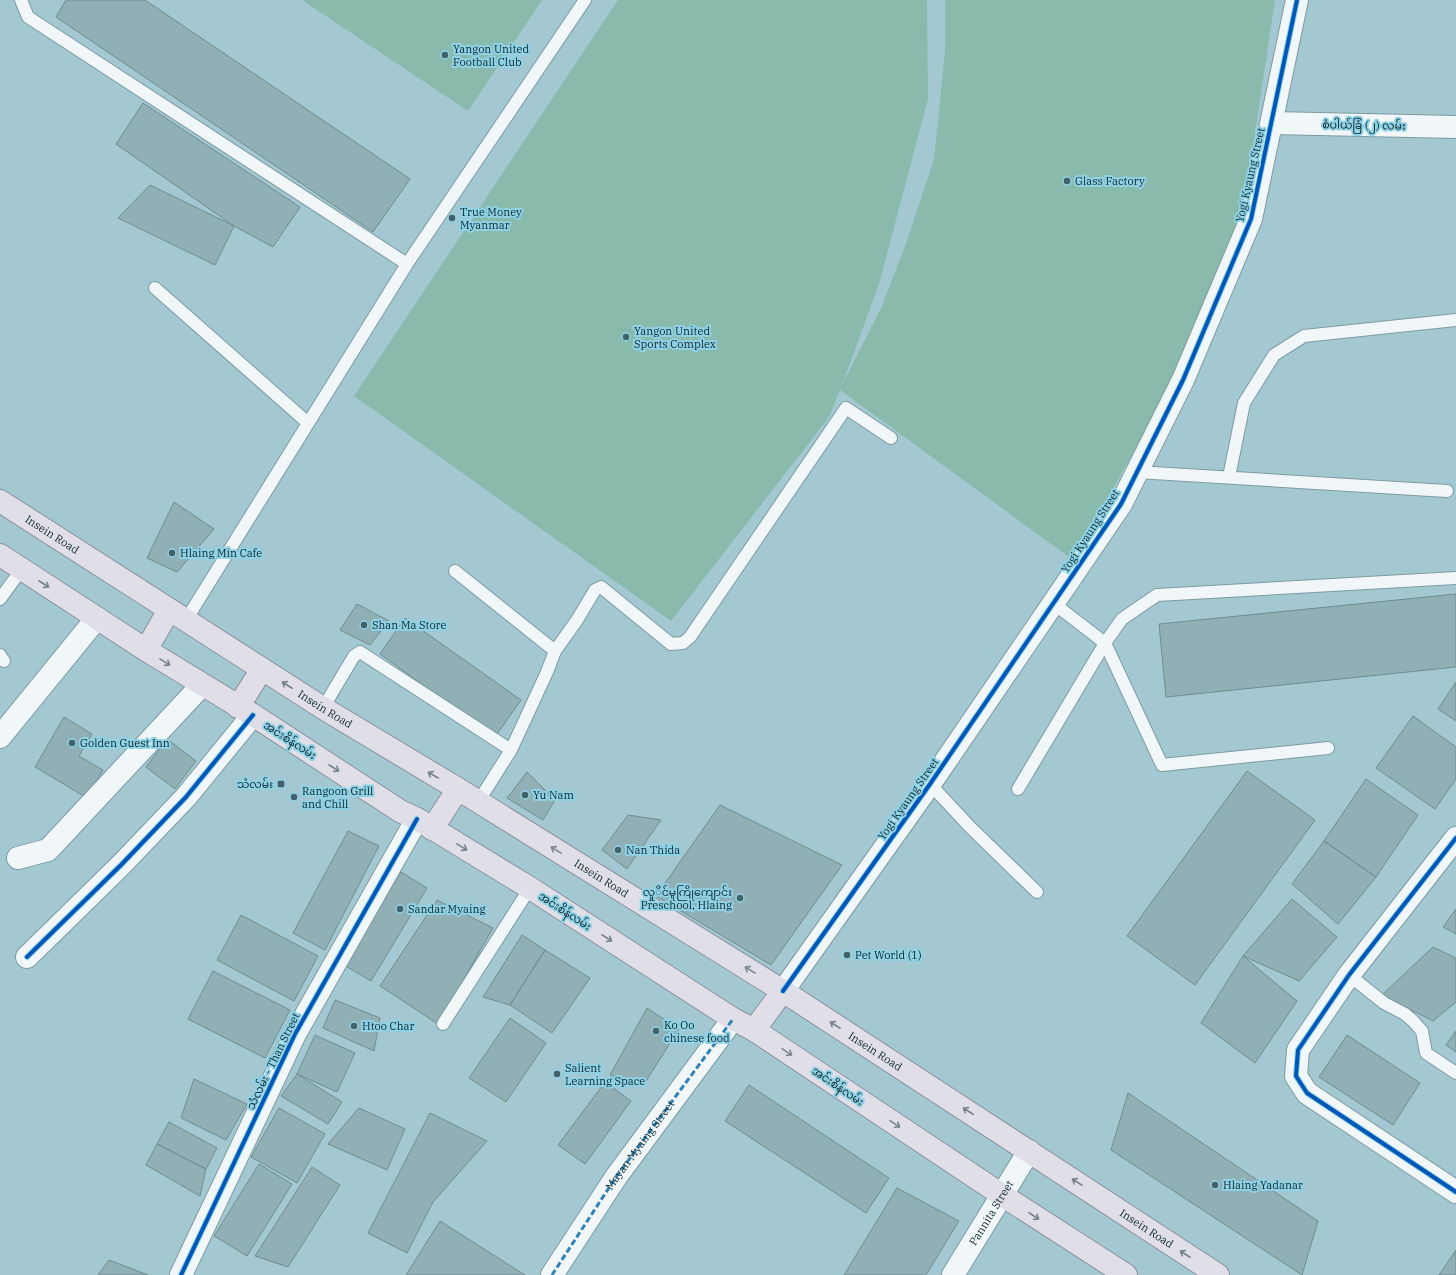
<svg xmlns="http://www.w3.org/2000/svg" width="1456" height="1275" font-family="'IBM Plex Serif','Noto Sans Myanmar',serif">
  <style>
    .green { fill: #89baac }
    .building { fill: #91b0b5; stroke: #6e8d92 }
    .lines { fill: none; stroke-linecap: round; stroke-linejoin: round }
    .service-casing { stroke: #7d9aa2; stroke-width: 14 }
    .minor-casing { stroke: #7d9aa2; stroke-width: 24 }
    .primary-casing { stroke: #8b919f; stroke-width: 24 }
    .service { stroke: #f1f7f8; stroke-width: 12 }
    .minor { stroke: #f1f7f8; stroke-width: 22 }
    .primary { stroke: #e0dee6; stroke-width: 22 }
    .quiet { stroke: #3083ba; stroke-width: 3; stroke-dasharray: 6 3; stroke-linecap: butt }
    .cycleway-casing { stroke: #8fd2e6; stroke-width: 6 }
    .cycleway { stroke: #0057b8; stroke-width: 4 }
    .oneway { stroke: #77848c }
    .poi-dot { fill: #426169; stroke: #8fd2e6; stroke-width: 1.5 }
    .labels { text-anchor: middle; stroke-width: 4; stroke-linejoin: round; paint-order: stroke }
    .poi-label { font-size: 11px; fill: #0e2a31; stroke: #8fd2e6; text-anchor: start }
    .street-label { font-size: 11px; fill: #0e2a31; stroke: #8fd2e6 }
  </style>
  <rect width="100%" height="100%" fill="#a3c8d2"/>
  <path class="green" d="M302,0H542L468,111Z
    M618,0H927L928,99L879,284L842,385L882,306L908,238L934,159L945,52V0H1275L1243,212L1161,403L1073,560L840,390L829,417L671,621L354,396Z"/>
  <path class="building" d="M66,0H145L410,179L373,232L56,17Z
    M143,103L300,207L273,247L234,226L116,144Z
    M150,185L234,226L215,265L118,218Z
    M174,502L214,529L177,572L147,558Z
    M1456,594V667L1166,697L1159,624Z
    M357,604L389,621L370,645L340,630Z
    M405,618L521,700L495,737L380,654Z
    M1456,682V721L1438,709Z
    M1413,716L1456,747V779L1435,809L1376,768Z
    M64,717L92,734L79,756L103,770L87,798L35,767Z
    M167,739L196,761L175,789L146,767Z
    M1247,771L1315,820L1195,985L1127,936Z
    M527,772L555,800L543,820L507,798Z
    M1366,779L1418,815L1376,877L1324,841Z
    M720,805L842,865L771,965L656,896Z
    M628,815L661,820L627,869L602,850Z
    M348,831L379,846L325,950L293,933Z
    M1324,841L1376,877L1338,924L1292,884Z
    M401,872L427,888L371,981L344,965Z
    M1292,899L1337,937L1299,981L1243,956Z
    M437,900L493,928L438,1024L380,986Z
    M1456,909V934L1443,927Z
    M241,915L318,956L294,1001L217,960Z
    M522,935L545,950L510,1005L483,997Z
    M1433,947L1456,958V1002L1433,1021L1382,995Z
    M545,950L590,978L552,1033L510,1005Z
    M1243,956L1297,1001L1255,1063L1201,1023Z
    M213,971L290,1010L265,1058L188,1019Z
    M335,1000L380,1018L374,1051L323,1028Z
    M647,1008L679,1029L643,1086L610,1075Z
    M510,1018L546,1043L506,1102L469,1078Z
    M1456,1031V1052L1446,1045Z
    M315,1035L355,1053L337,1092L297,1074Z
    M1347,1035L1420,1083L1393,1125L1319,1077Z
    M297,1074L342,1102L328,1124L281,1096Z
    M194,1079L247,1104L226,1140L181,1118Z
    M605,1082L631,1101L585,1164L558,1145Z
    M749,1085L889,1178L866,1213L725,1121Z
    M1128,1093L1318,1221L1302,1275L1111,1150Z
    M279,1108L325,1134L297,1183L251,1157Z
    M359,1108L405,1129L387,1170L328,1144Z
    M430,1113L487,1141L433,1202L407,1253L368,1233Z
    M169,1122L217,1148L206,1169L157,1144Z
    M157,1144L206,1169L200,1196L146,1165Z
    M259,1164L292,1184L247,1256L214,1236Z
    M312,1167L340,1185L288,1267L255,1256Z
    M897,1188L959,1221L926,1275H844Z
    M440,1221L525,1275H406Z
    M1456,1250V1275H1439Z
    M109,1260L148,1275H98Z"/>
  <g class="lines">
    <defs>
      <path id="service" d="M21,0L28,17L407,264
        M155,288L308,423
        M1137,472L1447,491
        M1229,477L1244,403L1274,355L1304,336L1456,320
        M455,571L555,651L547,672L511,750L478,802
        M0,599L22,569
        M186,620L407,264L585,0
        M555,651L577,620L595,590L601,587L671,644L683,643L690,637L846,408L891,438
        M0,655L4,661
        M323,708L354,656L360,652L511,750
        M1328,748L1162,765L1105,643L1122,619L1157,595L1456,578
        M930,784L970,827L1037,892
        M1018,789L1105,643L1053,603
        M1349,975L1384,1003L1405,1014L1413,1021L1422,1031L1426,1053L1456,1073
        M443,1024L530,888"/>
      <g id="minor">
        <path d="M1272,123L1456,127"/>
        <path d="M0,737L97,618"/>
        <path d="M1456,838L1349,975L1298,1050L1296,1076L1307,1093L1456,1192"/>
        <path d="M18,858L48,850L202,685"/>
        <path d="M27,957L121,865L186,797L253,715"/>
        <path d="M783,991L930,784L1121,504L1183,380L1251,219L1297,0"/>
        <path d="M181,1275L295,1034L417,819"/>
        <path id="s1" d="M552,1275L616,1177L733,1019"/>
        <path id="s2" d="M953,1275L1029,1151"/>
      </g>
      <g id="primary">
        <path id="s3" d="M0,501L323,708L458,789L783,991L1218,1275"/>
        <path d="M0,555L146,650L253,715L400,811L417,819L530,888L733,1019L754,1030L1002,1195L1126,1275"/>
        <path d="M146,650L169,610"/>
        <path d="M238,707L262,669"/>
        <path d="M432,829L458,789"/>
        <path d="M754,1030L783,991"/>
      </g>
    </defs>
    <use href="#service" class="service-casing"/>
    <use href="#minor" class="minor-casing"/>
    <use href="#primary" class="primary-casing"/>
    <use href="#service" class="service"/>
    <use href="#minor" class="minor"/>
    <use href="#primary" class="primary"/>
    <path class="quiet" d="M552,1275L616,1177L733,1019"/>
    <defs>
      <path id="cycleway" d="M1456,838L1349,975L1298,1050L1296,1076L1307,1093L1456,1192
        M27,957L121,865L186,797L253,715
        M783,991L930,784L1121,504L1183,380L1251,219L1297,0
        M181,1275L295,1034L417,819"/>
    </defs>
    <use href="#cycleway" class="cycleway-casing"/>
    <use href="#cycleway" class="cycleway"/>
  </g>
  <defs><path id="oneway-shaft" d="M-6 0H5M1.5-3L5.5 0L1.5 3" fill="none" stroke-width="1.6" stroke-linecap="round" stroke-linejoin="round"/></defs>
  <g class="oneway">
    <use href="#oneway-shaft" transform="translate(44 584) rotate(33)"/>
    <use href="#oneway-shaft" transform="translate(165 662) rotate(32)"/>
    <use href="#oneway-shaft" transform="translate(287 685) rotate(-147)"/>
    <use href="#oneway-shaft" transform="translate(334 768) rotate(33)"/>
    <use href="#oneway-shaft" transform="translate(433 775) rotate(-150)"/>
    <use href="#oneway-shaft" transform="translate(462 847) rotate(31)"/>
    <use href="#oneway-shaft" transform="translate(556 850) rotate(-148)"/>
    <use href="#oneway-shaft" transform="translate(607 938) rotate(33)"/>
    <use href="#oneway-shaft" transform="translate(750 970) rotate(-148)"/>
    <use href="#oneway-shaft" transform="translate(835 1025) rotate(-147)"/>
    <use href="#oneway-shaft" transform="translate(787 1052) rotate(34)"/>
    <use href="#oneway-shaft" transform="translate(968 1111) rotate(-147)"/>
    <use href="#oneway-shaft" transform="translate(895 1124) rotate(34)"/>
    <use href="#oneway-shaft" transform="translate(1077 1182) rotate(-147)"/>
    <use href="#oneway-shaft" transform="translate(1034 1216) rotate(33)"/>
    <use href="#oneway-shaft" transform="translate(1185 1254) rotate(-147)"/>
  </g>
  <g class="poi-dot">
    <circle cx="445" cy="55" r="4"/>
    <circle cx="1067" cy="181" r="4"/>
    <circle cx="452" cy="218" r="4"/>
    <circle cx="626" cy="337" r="4"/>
    <circle cx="172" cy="553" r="4"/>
    <circle cx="364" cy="625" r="4"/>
    <circle cx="72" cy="743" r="4"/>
    <rect x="277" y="780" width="8" height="8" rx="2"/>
    <circle cx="525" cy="795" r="4"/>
    <circle cx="294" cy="797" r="4"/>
    <circle cx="618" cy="850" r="4"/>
    <circle cx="740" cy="898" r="4"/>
    <circle cx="400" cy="909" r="4"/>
    <circle cx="847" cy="955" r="4"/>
    <circle cx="354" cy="1026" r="4"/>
    <circle cx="656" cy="1031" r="4"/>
    <circle cx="557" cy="1074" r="4"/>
    <circle cx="1215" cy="1185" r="4"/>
  </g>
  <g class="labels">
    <g class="poi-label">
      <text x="453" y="53">Yangon United<tspan x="453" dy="13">Football Club</tspan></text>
      <text x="1075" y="185">Glass Factory</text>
      <text x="460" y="216">True Money<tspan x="460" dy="13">Myanmar</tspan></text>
      <text x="634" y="335">Yangon United<tspan x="634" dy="13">Sports Complex</tspan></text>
      <text x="180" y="557">Hlaing Min Cafe</text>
      <text x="372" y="629">Shan Ma Store</text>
      <text x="80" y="747">Golden Guest Inn</text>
      <text x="273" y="788" text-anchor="end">သံလမ်း</text>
      <text x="302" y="795">Rangoon Grill<tspan x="302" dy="13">and Chill</tspan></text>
      <text x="533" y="799">Yu Nam</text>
      <text x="626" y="854">Nan Thida</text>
      <text x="732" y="896" text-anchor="end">လှုိင်မူကြိုကျောင်း<tspan x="732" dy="13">Preschool, Hlaing</tspan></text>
      <text x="408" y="913">Sandar Myaing</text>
      <text x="855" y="959">Pet World (1)</text>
      <text x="664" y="1029">Ko Oo<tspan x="664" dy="13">chinese food</tspan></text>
      <text x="362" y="1030">Htoo Char</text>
      <text x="565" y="1072">Salient<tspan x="565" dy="13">Learning Space</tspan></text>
      <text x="1223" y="1189">Hlaing Yadanar</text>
    </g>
    <g class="street-label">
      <text transform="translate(1364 125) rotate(1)" y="4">စံပါယ်ခြံ (၂) လမ်း</text>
      <text transform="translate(1250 175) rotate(-77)" y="4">Yogi Kyaung Street</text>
      <text transform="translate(1090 531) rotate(-57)" y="4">Yogi Kyaung Street</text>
      <text dy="4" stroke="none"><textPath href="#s3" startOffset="62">Insein Road</textPath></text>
      <text dy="4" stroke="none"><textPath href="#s3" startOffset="386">Insein Road</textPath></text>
      <text transform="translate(290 740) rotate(33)" y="4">အင်းစိန်လမ်း</text>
      <text transform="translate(908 799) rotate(-55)" y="4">Yogi Kyaung Street</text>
      <text dy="4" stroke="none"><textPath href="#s3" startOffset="710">Insein Road</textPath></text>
      <text transform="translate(565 911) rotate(33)" y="4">အင်းစိန်လမ်း</text>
      <text dy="4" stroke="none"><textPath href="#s3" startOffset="1034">Insein Road</textPath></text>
      <text transform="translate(273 1061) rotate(-64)" y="4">သံလမ်း - Than Street</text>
      <text transform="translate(838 1086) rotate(34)" y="4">အင်းစိန်လမ်း</text>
      <text dy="4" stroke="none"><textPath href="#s1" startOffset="157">Mayan Myaing Street</textPath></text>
      <text dy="4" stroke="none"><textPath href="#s2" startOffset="73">Pannita Street</textPath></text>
      <text dy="4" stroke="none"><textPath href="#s3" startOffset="1358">Insein Road</textPath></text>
    </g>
  </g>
</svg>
